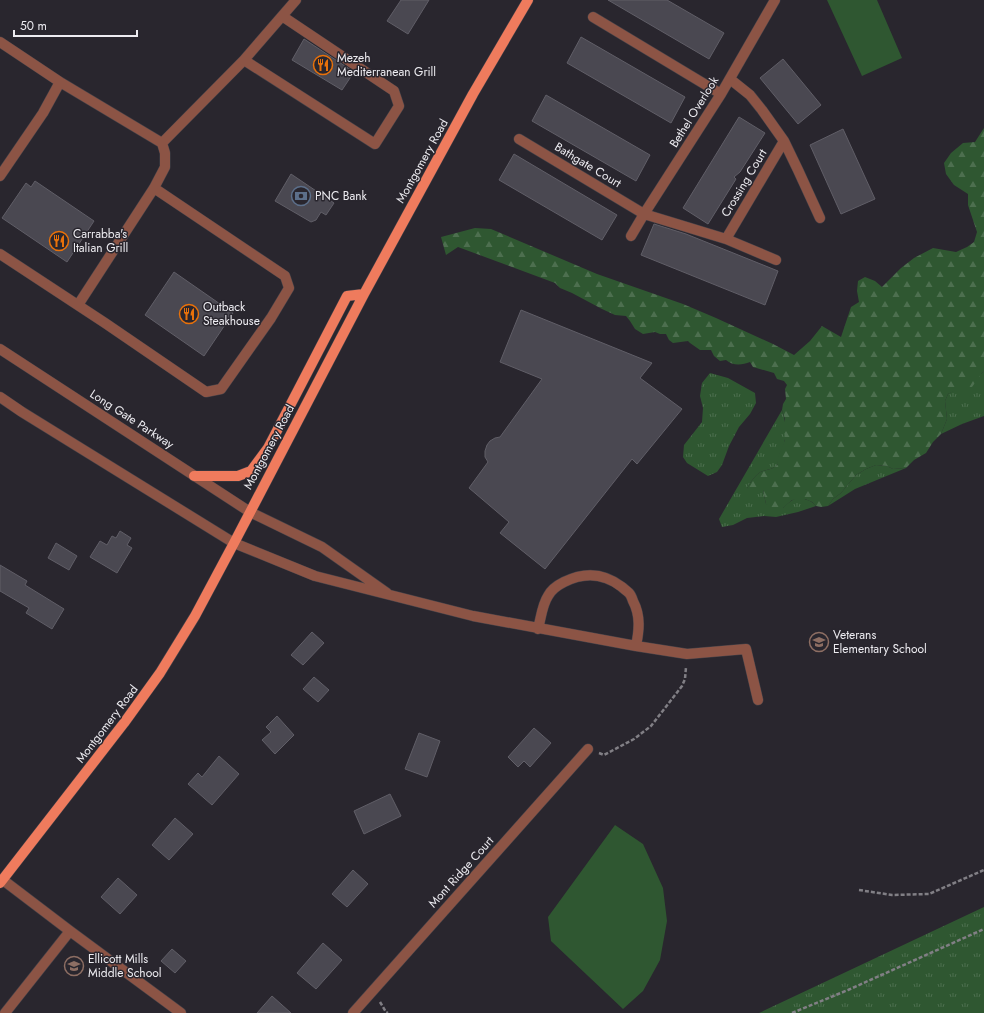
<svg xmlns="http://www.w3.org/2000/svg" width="984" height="1013" font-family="Jost,sans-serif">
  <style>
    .grass { fill: url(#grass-tufts) }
    .forest { fill: url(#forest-firs) }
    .garden { fill: #2f5731 }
    .building { fill: #4a4851; stroke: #605e67 }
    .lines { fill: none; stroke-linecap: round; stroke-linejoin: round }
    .minor-casing { stroke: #444249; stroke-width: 11 }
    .major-casing { stroke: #444249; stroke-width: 11 }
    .path { stroke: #817f85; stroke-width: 2.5; stroke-dasharray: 4 2; stroke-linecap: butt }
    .minor { stroke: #8c5445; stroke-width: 10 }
    .major { stroke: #ef7b5d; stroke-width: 10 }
    .labels { text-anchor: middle; stroke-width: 3; stroke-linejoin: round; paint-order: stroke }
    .poi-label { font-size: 12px; fill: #edecf1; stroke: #29262e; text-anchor: start }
    .street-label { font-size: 12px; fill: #edecf1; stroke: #29262e }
  </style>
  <defs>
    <pattern id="grass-tufts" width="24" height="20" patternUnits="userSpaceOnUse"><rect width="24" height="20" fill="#2f5731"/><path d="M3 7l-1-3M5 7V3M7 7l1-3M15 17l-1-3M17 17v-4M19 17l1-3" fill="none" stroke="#4d6f4f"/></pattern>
    <pattern id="forest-firs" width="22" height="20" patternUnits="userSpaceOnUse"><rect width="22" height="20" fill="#2f5731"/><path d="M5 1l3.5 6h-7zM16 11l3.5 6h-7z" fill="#4d6f4f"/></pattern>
  </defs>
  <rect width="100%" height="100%" fill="#29262e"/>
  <path class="grass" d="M984,371V416L962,424L941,434L947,419L945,401L948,394L981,374Z
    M710,373L728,378L755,393L756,403L750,414L739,427L729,446L722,465L717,472L708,476L687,463L683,457L684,445L702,422L703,408L700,396L702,383Z
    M782,410C785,419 787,430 785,439C784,449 777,454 778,464C770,471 771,468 763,471C756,473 751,482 747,488L763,490L766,504L783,508C785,506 788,503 791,501C799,496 810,499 816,506L798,512L776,517L764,516L747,518L733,525L722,527L719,519Z
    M876,465L887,466L893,469L906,468L855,489L828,506L833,499L841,493L856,475L866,469Z
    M984,907V1013H759Z"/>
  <path class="forest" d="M984,128V371C978,377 975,385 968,391L956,390L948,394L945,401L947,419L941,434L933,442L926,453L914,460L906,468L893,469L887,466L876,465L866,469L856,475L841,493L833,499L828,506L821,507L816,506L812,502L805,499L792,500L783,508L773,509L766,504L763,490L755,492L747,488C751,482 756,473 763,471C771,468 770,471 778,464L777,459L785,440V419L782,410L783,404L786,399L785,389L787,385L784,381L777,379L774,373L753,367L750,362C742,365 733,366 726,360L720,361L714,356L711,350H700L690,343L688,341L673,343L669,340L666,334H660L655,332L643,334L635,329L630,321L626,316L615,315L602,309L572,293L560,288L555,283L458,247L446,255L441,237L475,228L491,229L597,274L683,304L716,318L773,344L794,355L810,341L822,326L841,337L851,307L859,302L857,291L858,281L865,277L875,281L882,287L901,268L914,258L933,248L956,252L967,247L974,242L977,232L968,205V194L954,185L946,174L944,163L951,153L963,143L975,142Z"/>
  <path class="garden" d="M827,0H877L902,58L862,76Z
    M615,825L643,844L663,888L667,921L660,960L643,991L623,1009L551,941L548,917Z"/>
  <path class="building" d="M401,0H429L408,34L387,21Z
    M608,0H667L724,33L709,59Z
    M581,37L685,97L671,123L567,63Z
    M304,39L354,72L342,90L292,60Z
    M783,59L821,105L798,124L760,78Z
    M546,95L650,155L636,181L532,121Z
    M739,117L765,133L740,172L734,177L736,179L708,224L683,208Z
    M843,129L875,199L841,214L810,145Z
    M514,154L617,215L602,240L499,180Z
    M291,174L334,203L326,215L321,212L316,220L311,222L275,201Z
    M35,181L94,221L67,262L2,218L26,183L31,187Z
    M654,224L686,234L778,271L765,305L641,255Z
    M174,272L233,313L204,356L145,315Z
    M521,310L652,363L640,378L682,409L637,464L632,459L545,569L500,533L509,522L469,488L488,462L485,457V451L487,445L490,441L495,438L500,437L542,379L500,362Z
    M120,531L131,538L127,545L132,548L117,573L90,557L100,541L107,545L112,536L116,538Z
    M56,543L77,556L69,570L48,558Z
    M0,565L27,581L25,585L64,609L52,629L26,613L29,608L0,591Z
    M312,632L324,643L303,665L291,655Z
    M314,677L329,690L318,702L303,689Z
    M277,716L294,735L275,754L262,740L271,732L266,727Z
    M534,728L551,743L530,767L524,761L518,767L508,757Z
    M419,733L440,741L427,777L405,769Z
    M219,756L239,774L212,805L188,784L198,773L202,777Z
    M390,794L401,816L364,834L354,811Z
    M175,818L193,834L169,860L152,845Z
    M353,870L368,884L347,907L332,894Z
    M118,878L137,895L120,914L101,897Z
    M323,943L342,960L316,989L297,973Z
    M172,949L186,961L175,973L161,961Z
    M272,996L291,1013H257Z"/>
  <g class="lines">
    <defs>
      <path id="minor" d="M593,17L721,94
        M0,42L60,82L162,143L165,153V167L154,188L78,305
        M244,60L375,144L399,106L394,91L282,16
        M519,139L644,214L726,239L784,141L762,110L750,95L730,79
        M784,141L798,170L820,218
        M162,143L244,60L296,0
        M0,176L43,113L60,82
        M631,236L644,214L721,94L775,0
        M726,239L776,260
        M0,254L105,323L206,392L221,389L271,318L289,288L285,276L154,188
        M0,349L250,512L322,547L387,593
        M0,397L22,412L234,543L315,576L473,616L636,646L687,654L746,649L758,700
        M538,629C541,618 542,605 548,596C551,590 558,585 564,582C584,572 604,573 622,587C624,589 627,591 629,593C631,595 632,598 633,601C641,616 639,631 636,646
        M3,880L70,931L181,1013
        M5,1013L70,931
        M353,1013L588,749"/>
      <path id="major" d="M194,476H238L251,471L268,448L347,296L364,294
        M0,883L124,723L160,673L195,616L234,543L364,294L473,94L528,0"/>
    </defs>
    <use href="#minor" class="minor-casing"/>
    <use href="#major" class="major-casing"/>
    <path class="path" d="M599,753L604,755L634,739L651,726L682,686L685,679L686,667
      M859,890L892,895L929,894L984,870
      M380,1002L386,1012L388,1013
      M792,1013L848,990L984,929"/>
    <use href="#minor" class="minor"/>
    <use href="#major" class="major"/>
  </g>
  <defs>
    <symbol id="restaurant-ring" viewBox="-11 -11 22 22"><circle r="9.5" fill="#29262e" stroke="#e8710a" stroke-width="1.5"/><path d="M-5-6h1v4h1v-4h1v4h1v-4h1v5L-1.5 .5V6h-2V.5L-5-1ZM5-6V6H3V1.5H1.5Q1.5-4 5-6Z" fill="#e8710a"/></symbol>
    <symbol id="bank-ring" viewBox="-11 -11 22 22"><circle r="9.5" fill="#29262e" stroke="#5c6f8a" stroke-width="1.5"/><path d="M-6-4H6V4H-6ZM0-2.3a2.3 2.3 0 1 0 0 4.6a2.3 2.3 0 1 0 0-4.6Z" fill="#5c6f8a"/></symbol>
    <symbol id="school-ring" viewBox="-11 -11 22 22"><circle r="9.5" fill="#29262e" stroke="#8d6e63" stroke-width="1.5"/><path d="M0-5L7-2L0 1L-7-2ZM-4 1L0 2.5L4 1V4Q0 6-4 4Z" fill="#8d6e63"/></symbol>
  </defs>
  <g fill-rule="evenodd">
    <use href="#restaurant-ring" x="312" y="54" width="22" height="22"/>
    <use href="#bank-ring" x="290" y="185" width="22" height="22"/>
    <use href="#restaurant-ring" x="48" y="230" width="22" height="22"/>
    <use href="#restaurant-ring" x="178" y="303" width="22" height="22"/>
    <use href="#school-ring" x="808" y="631" width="22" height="22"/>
    <use href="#school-ring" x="63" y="955" width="22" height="22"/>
  </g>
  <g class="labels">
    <g class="poi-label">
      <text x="337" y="62">Mezeh<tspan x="337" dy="14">Mediterranean Grill</tspan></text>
      <text x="315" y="200">PNC Bank</text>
      <text x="73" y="238">Carrabba's<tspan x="73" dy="14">Italian Grill</tspan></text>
      <text x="203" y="311">Outback<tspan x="203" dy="14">Steakhouse</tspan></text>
      <text x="833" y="639">Veterans<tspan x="833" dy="14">Elementary School</tspan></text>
      <text x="88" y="963">Ellicott Mills<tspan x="88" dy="14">Middle School</tspan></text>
    </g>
    <g class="street-label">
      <text transform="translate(694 112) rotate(-58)" y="4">Bethel Overlook</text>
      <text transform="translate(422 161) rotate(-61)" y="4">Montgomery Road</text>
      <text transform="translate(588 165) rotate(31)" y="4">Bathgate Court</text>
      <text transform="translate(744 183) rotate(-59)" y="4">Crossing Court</text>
      <text transform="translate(132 419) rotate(33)" y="4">Long Gate Parkway</text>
      <text transform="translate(269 447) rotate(-62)" y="4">Montgomery Road</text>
      <text transform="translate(107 724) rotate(-53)" y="4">Montgomery Road</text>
      <text transform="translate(461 872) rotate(-48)" y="4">Mont Ridge Court</text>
    </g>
  </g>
  <path d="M14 30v6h123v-6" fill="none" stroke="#edecf1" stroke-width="2"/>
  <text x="20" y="30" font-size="12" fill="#edecf1" stroke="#29262e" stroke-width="3" paint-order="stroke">50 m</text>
</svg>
